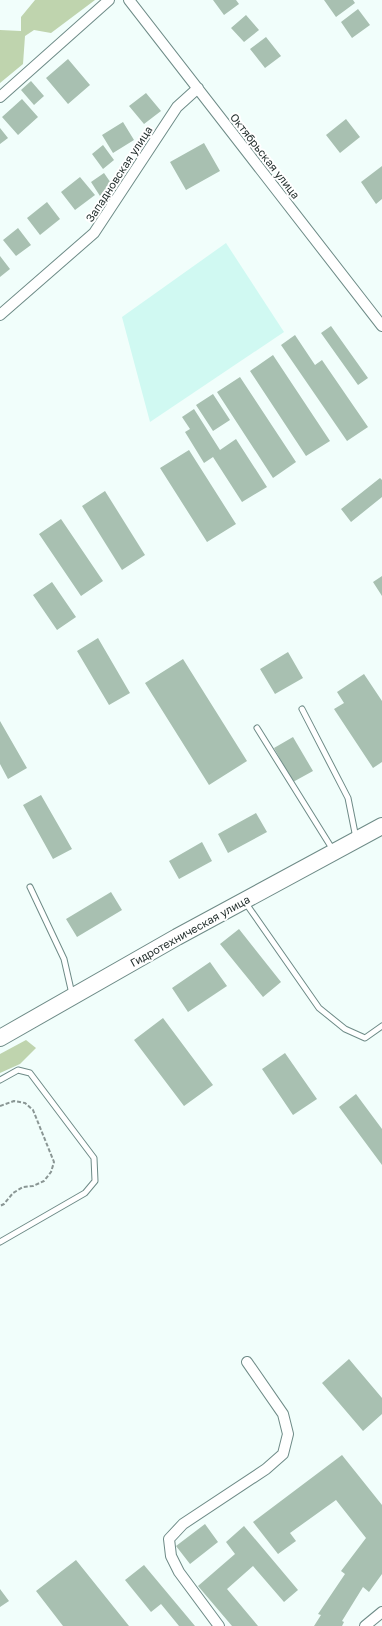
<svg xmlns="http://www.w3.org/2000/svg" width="382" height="1626" font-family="'Golos Text',sans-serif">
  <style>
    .built { fill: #d0f9f2 }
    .green { fill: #bfd4ae }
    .building { fill: #a8c0b1 }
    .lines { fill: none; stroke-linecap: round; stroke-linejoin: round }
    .service-casing { stroke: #6e8b87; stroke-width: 7 }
    .minor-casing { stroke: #6e8b87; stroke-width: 12 }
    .primary-casing { stroke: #6e8b87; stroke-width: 18 }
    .path { stroke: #8a9694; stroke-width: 2; stroke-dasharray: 4 2; stroke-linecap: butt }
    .service { stroke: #fff; stroke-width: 5 }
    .minor { stroke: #fff; stroke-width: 10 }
    .primary { stroke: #fff; stroke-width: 16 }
    .labels { text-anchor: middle; stroke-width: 4; stroke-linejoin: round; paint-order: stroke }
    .street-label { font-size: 11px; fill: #24302e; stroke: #fff }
  </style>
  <rect width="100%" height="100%" fill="#f1fefb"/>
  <path class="built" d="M226,243L284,332L150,422L122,317Z"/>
  <path class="green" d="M35,0H95L51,33L34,30L25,36L23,64L0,83V30L21,31V17Z
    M26,1040L36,1048L20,1064L0,1073V1054Z"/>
  <path class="building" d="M213,0H236L239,4L224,15Z
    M324,0H353L355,3L336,17Z
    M358,9L370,25L352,38L341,22Z
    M246,15L259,30L244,42L231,28Z
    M266,37L281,56L265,68L250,49Z
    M68,59L90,85L68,104L46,78Z
    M31,81L44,96L34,105L21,90Z
    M146,93L161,111L144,124L129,106Z
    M22,99L38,117L18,135L2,117Z
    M346,119L360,137L340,153L326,135Z
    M123,122L134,140L113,153L102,135Z
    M0,128L8,138L0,144Z
    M204,143L220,171L186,190L170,162Z
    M103,145L114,160L103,169L92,154Z
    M382,166V199L376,204L361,182Z
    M104,173L113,186L100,196L91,182Z
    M80,177L95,195L75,210L61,192Z
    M47,202L60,219L40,235L27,218Z
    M18,228L31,245L16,256L3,240Z
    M0,256L10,269L0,277Z
    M331,326L368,378L358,385L321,333Z
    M295,335L315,365L322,360L368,427L347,441L281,345Z
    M273,355L330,441L306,456L250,371Z
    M240,377L296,462L273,478L217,392Z
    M213,394L230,420L213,431L196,405Z
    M194,409L220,450L236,439L267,487L242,502L213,457L204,463L185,432L190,429L182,417Z
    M189,450L236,524L207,542L160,468Z
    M380,478L382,480V497L351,522L341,509Z
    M105,491L145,555L122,570L82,506Z
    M61,519L103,581L81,596L39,534Z
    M382,576V596L373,582Z
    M52,582L76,617L57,630L33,595Z
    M98,638L130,693L109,705L77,651Z
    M288,652L303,678L275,694L260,669Z
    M183,659L247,761L209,785L145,683Z
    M364,674L382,701V762L373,768L334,709L344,703L337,692Z
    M0,721L27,768L8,779L0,764Z
    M293,737L313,771L293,782L274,748Z
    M41,795L72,849L53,859L23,805Z
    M256,813L267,832L228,853L218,834Z
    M202,842L212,861L179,879L169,861Z
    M111,892L122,910L77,937L66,919Z
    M239,929L281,982L263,997L220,944Z
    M210,962L227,986L188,1012L172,988Z
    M163,1018L213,1085L184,1106L134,1040Z
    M285,1053L317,1099L293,1115L262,1069Z
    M356,1094L382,1129V1165L339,1107Z
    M349,1359L382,1398V1414L363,1431L322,1383Z
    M342,1455L382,1505V1574L369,1592L363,1587L342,1621L344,1622L342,1626H314L321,1615L318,1614L345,1574L341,1571L366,1538L336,1500L290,1533L296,1541L278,1554L253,1522Z
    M205,1524L218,1542L190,1564L176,1546Z
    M244,1526L298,1590L284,1602L253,1566L227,1589L258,1626H232L198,1586L235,1554L226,1542Z
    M76,1560L129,1626H63L36,1591Z
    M144,1565L195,1626H179L161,1604L151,1612L125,1580Z
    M0,1589L9,1601L0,1607Z"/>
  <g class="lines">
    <defs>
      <path id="service" d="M302,709L348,798L356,838
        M257,728L333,850
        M30,887L64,959L72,994
        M245,902L319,1008L345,1029L365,1038L382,1026
        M0,1080L18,1070L30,1073L94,1158L95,1181L85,1193L0,1242"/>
      <path id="minor" d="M129,0L382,326
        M0,97L109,0
        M0,315L94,233L177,107L198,88
        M219,1626L179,1572L171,1556L169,1539L183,1524L266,1469L283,1454L288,1434L283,1414L247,1362
        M365,1626L382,1612"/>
      <path id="primary" d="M0,1038L177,937L382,826"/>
    </defs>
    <use href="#service" class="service-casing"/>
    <use href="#minor" class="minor-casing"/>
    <use href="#primary" class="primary-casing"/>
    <path class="path" d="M0,1106L14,1101L25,1103L33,1110L54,1162L51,1172L44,1181L33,1186L23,1187L13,1193L4,1204L0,1206"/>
    <use href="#service" class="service"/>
    <use href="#minor" class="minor"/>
    <use href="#primary" class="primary"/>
  </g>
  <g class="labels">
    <g class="street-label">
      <text transform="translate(265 156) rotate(52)" y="4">Октябрьская улица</text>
      <text transform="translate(119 174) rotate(-57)" y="4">Западновская улица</text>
      <text transform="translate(190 931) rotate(-29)" y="4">Гидротехническая улица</text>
    </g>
  </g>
</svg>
